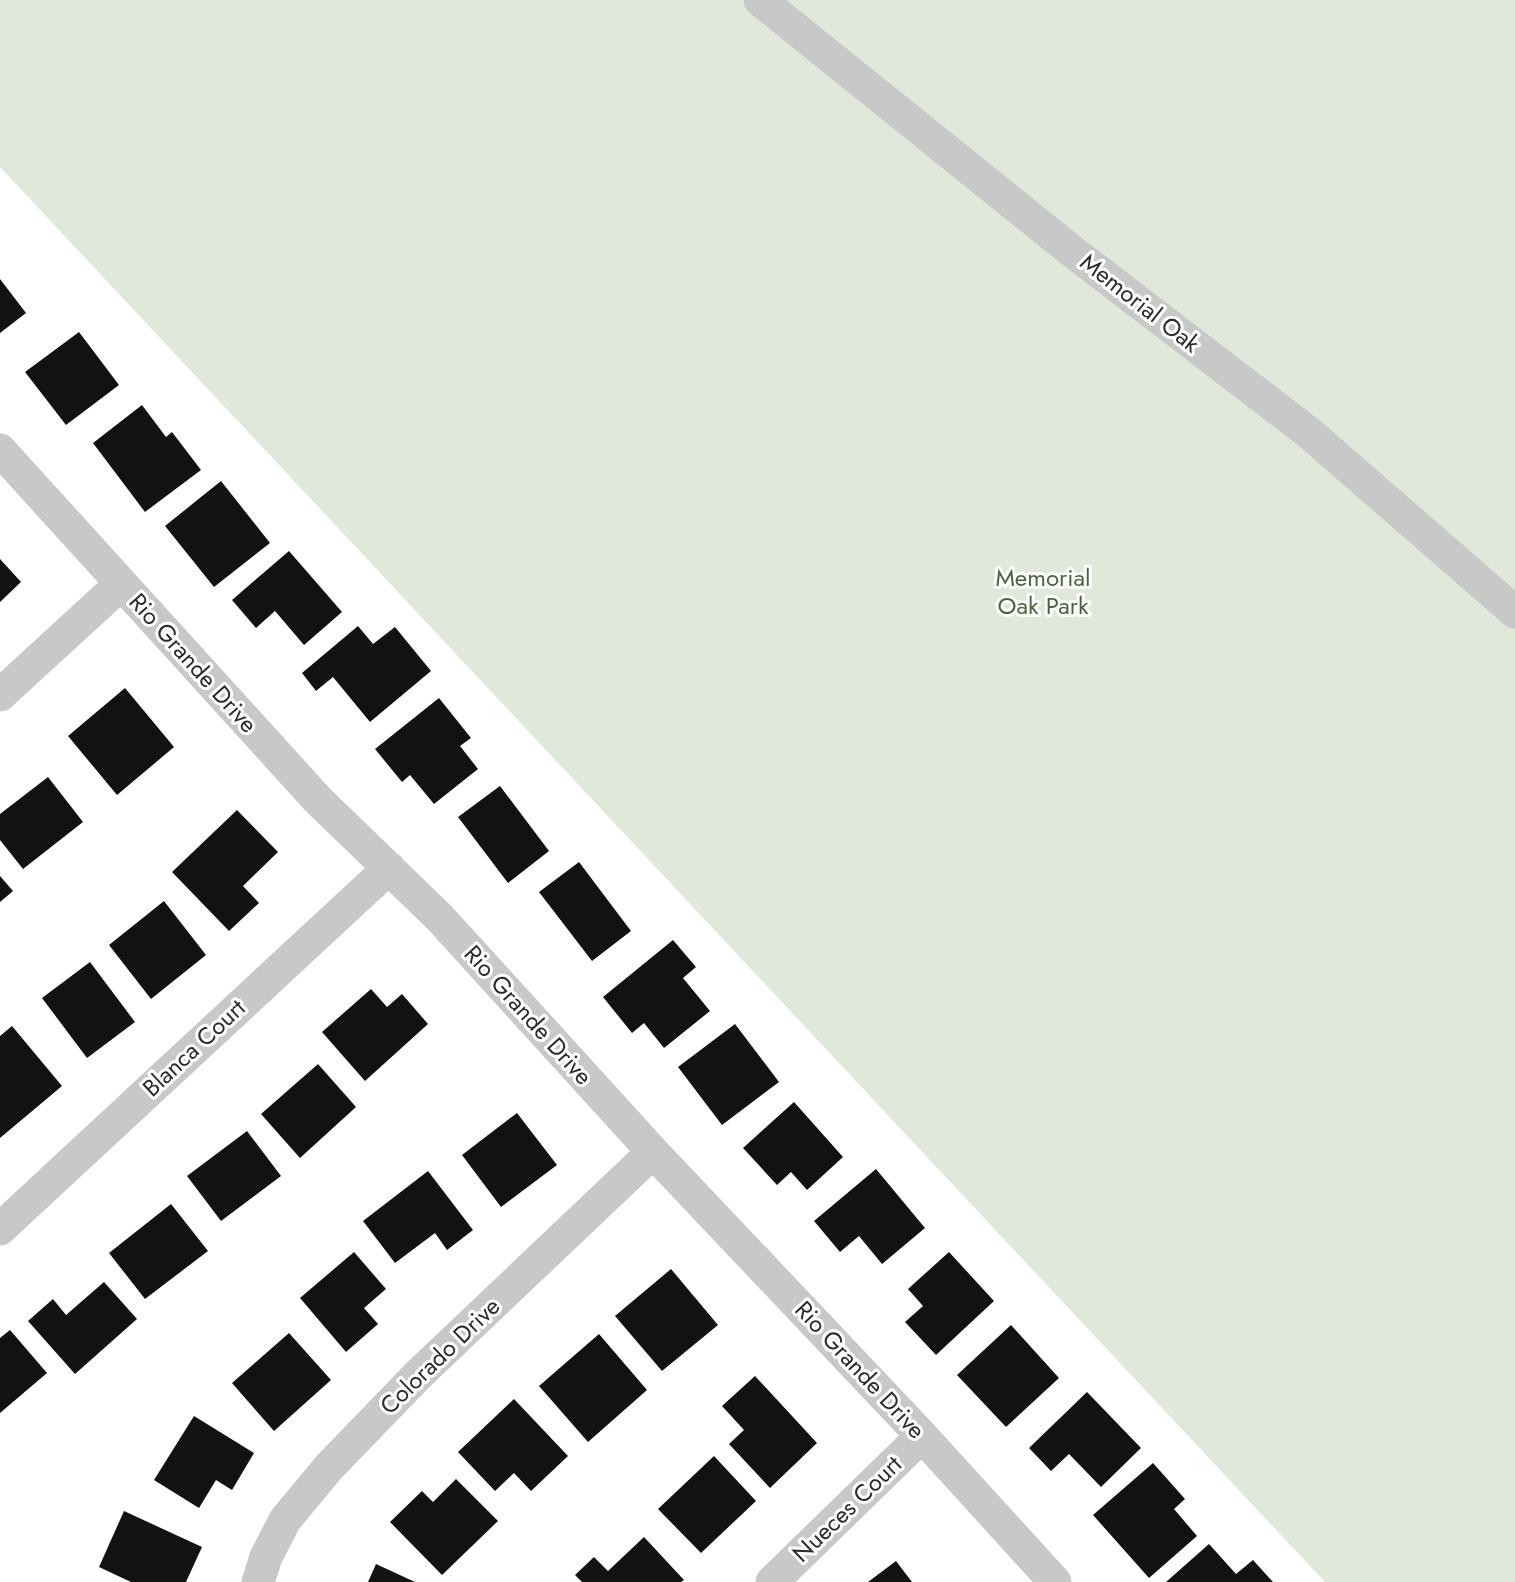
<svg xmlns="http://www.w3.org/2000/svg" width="1515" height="1582" font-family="Jost,sans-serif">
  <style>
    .green { fill: #e0e9d9 }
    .building { fill: #121212 }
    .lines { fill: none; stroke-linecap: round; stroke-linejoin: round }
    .minor { stroke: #c8c8c8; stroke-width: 33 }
    .labels { text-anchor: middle; stroke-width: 6; stroke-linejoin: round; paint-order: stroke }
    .street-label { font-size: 24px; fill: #2b2b2b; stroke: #fff }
    .park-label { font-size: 24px; fill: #4b653a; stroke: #fff }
  </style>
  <rect width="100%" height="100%" fill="#fff"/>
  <path class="green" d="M0,0H1515V1582H1325L0,167Z"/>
  <path class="building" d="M0,279L26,313L0,333Z
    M79,332L119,385L66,425L25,372Z
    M142,405L166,437L172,432L201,470L145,512L93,443Z
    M221,481L270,543L214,587L165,526Z
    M289,551L342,612L304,645L275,611L256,628L232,600Z
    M0,559L21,582L0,602Z
    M358,626L373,644L395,627L431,671L370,722L333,677L316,691L302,673Z
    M125,688L174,747L117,795L68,736Z
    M439,698L471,738L460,746L478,769L434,804L410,775L402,782L375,749Z
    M48,777L83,822L23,869L0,840V814Z
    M500,786L549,851L508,883L458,817Z
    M237,810L278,852L243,886L259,903L229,931L172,872Z
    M579,862L631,931L592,961L539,892Z
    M0,876L13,891L0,902Z
    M164,901L206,955L151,999L109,945Z
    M673,940L696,967L683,978L710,1011L664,1048L644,1023L632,1033L603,997Z
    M90,962L135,1022L87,1058L42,998Z
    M371,989L387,1007L402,994L428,1024L365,1081L322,1032Z
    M735,1024L779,1082L722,1125L678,1067Z
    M12,1026L62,1086L0,1138V1036Z
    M318,1064L356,1107L300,1158L261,1114Z
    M794,1102L843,1157L807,1190L791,1172L777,1185L743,1148Z
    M517,1113L557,1165L501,1207L462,1155Z
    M247,1131L281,1176L221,1221L187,1176Z
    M876,1169L925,1228L882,1264L859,1236L840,1252L814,1221Z
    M428,1171L473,1230L447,1250L435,1233L395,1263L363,1221Z
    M171,1204L208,1251L145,1299L109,1253Z
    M354,1252L386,1289L364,1308L378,1324L346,1352L300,1298Z
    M949,1252L994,1301L936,1355L905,1322L923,1306L908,1289Z
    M671,1269L718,1325L662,1371L615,1316Z
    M104,1282L137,1319L75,1374L28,1321L53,1299L66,1315Z
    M1011,1325L1059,1378L1006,1427L957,1375Z
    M10,1330L47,1373L0,1413V1338Z
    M289,1333L331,1380L274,1431L232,1383Z
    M599,1334L647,1390L588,1442L539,1386Z
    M755,1376L817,1443L770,1488L729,1444L744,1430L722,1406Z
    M1087,1392L1141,1448L1101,1487L1069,1454L1051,1471L1029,1448Z
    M514,1399L568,1456L531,1491L514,1473L495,1491L458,1452Z
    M194,1416L254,1453L232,1490L216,1480L199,1508L154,1480Z
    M714,1456L756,1501L701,1553L658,1509Z
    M1153,1463L1185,1499L1174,1509L1197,1536L1149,1578L1093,1515Z
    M456,1479L498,1521L442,1575L390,1522L422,1491L433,1502Z
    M124,1511L202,1547L186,1582H131L99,1567Z
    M644,1537L684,1580L681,1582H582L575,1575L594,1557L608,1571Z
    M1209,1544L1236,1574L1253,1560L1273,1582H1166Z
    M896,1561L912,1582H868Z
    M376,1564L415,1582H368Z"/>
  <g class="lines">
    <path class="minor" d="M760,0L1073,252L1308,432L1515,612
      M0,450L318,800L440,918L653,1152L922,1436L1055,1582
      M0,695L121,584
      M0,1229L389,868
      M258,1582L266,1557L285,1520L329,1467L418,1375L653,1152
      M772,1582L922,1436"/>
  </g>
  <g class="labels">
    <g class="street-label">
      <text transform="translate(1140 303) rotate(38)" y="8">Memorial Oak</text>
      <text transform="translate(193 663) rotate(48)" y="8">Rio Grande Drive</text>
      <text transform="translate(528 1015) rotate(48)" y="8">Rio Grande Drive</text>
      <text transform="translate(194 1048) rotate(-43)" y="8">Blanca Court</text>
      <text transform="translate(440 1356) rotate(-44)" y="8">Colorado Drive</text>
      <text transform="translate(860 1370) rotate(47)" y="8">Rio Grande Drive</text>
      <text transform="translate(847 1509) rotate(-44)" y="8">Nueces Court</text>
    </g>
    <g class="park-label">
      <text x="1043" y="586">Memorial<tspan x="1043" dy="28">Oak Park</tspan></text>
    </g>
  </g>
</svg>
